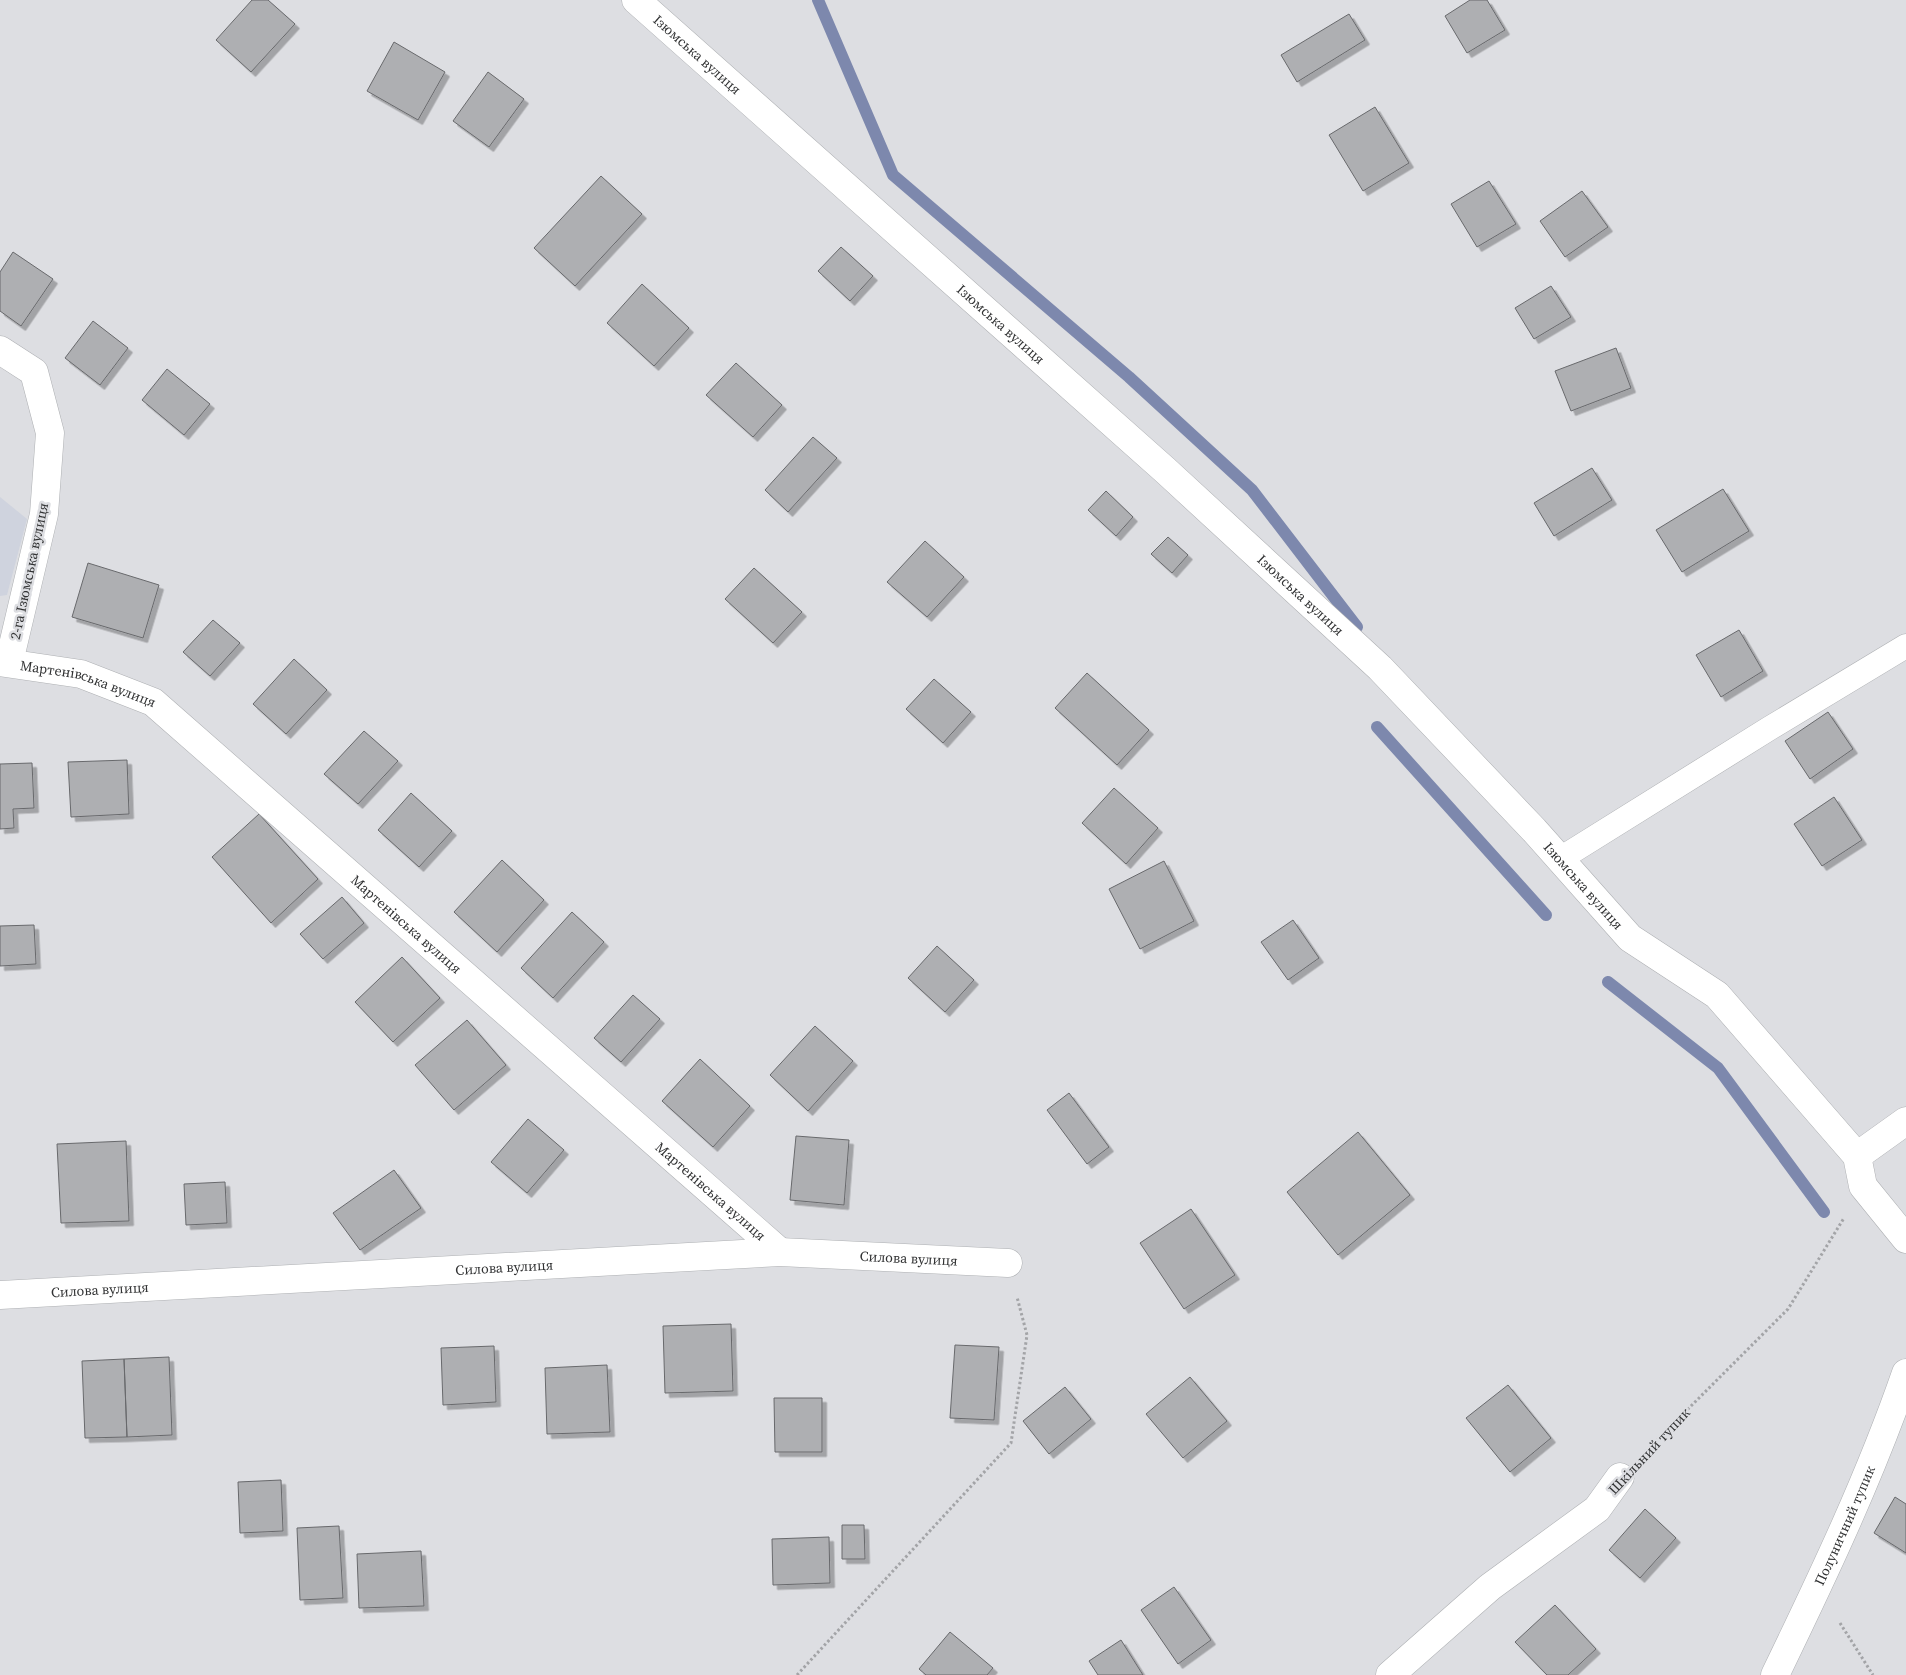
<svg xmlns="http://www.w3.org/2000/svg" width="1906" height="1675" font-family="'Source Serif 4',serif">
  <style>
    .built { fill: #cfd3de }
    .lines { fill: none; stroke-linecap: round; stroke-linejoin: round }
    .stream { stroke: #7d88ad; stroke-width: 12 }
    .building { fill: #aeafb2; stroke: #68696c; filter: url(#shadow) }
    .lane-casing { stroke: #aeb0b3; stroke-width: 25 }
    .street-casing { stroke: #aeb0b3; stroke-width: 29 }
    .path { stroke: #a3a4a7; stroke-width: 3; stroke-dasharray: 2.5 2.5; stroke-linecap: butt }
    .lane { stroke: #fff; stroke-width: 24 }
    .street { stroke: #fff; stroke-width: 28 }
    .labels { text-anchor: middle; stroke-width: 5; stroke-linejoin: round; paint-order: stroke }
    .street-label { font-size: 14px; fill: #313233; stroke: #dddee2 }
  </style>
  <defs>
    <filter id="shadow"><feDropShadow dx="4.5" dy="4.5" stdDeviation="0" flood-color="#0004"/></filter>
  </defs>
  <rect width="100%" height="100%" fill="#dddee2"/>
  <path class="built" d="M0,497L27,519L7,595L0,596Z"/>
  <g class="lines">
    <path class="stream" d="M818,0L893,175L1129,377L1252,490L1357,627
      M1377,727L1546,915
      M1608,982L1718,1068L1824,1212"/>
  </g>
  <path class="building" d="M252,0H268L295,24L251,72L216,40Z
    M1470,0H1487L1505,30L1467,53L1445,16Z
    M1349,14L1365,40L1297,82L1281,55Z
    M394,42L445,72L418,120L367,91Z
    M488,72L524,99L489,147L453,121Z
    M1375,107L1409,163L1363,191L1329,135Z
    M601,176L642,214L575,286L534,248Z
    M1489,181L1516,224L1477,247L1451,204Z
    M1582,191L1608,227L1565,257L1540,221Z
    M841,247L873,276L850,301L818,271Z
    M13,252L53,279L21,326L0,311V272Z
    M642,284L689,328L654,366L607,323Z
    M1551,286L1571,317L1534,339L1515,308Z
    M93,321L128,348L100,385L65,358Z
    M1616,348L1631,388L1571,411L1555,371Z
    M736,363L782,405L753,437L706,395Z
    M167,369L210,404L184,435L142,400Z
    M813,437L837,458L788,512L765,490Z
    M1592,468L1612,500L1554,536L1534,503Z
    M1723,489L1749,531L1682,572L1656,530Z
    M1106,491L1133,517L1116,536L1088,510Z
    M1168,537L1188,555L1172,573L1151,554Z
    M925,541L964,577L927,617L887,582Z
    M88,563L159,585L143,638L72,617Z
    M754,568L802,612L773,643L725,599Z
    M213,620L240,643L210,676L183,652Z
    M1739,630L1763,671L1721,697L1696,655Z
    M294,659L327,690L286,734L253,704Z
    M1087,673L1149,730L1117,765L1055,708Z
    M934,679L971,712L943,743L906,709Z
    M1828,712L1853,749L1810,779L1785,741Z
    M364,731L398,761L358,804L324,774Z
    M127,760L129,814L71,817L68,762Z
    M32,763L34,808L13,809L14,828L0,829V764Z
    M1114,788L1158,828L1126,864L1082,823Z
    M411,793L452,831L419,867L378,830Z
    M1834,797L1862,840L1822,866L1794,824Z
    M259,814L318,879L271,923L212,857Z
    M502,860L544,900L497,952L454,912Z
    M1164,861L1194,921L1140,949L1109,889Z
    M342,897L364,923L323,959L300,934Z
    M572,912L604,942L553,998L521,968Z
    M1293,920L1319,958L1288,980L1261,942Z
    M34,925L36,964L0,966V926Z
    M937,946L974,980L945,1012L908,978Z
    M402,957L440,998L393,1042L355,1002Z
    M633,995L660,1019L621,1062L594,1038Z
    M467,1020L506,1065L454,1110L415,1065Z
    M815,1026L853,1061L808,1111L770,1075Z
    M700,1059L750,1106L713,1147L662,1101Z
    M1069,1093L1109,1147L1087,1164L1047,1110Z
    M528,1119L564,1150L527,1193L491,1162Z
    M1358,1132L1410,1195L1338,1255L1287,1192Z
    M796,1136L849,1140L844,1205L790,1200Z
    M126,1141L129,1221L61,1223L57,1144Z
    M394,1170L421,1208L360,1250L333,1213Z
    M225,1182L227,1223L186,1225L184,1184Z
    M1191,1209L1235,1275L1184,1309L1140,1243Z
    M731,1324L733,1391L665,1393L663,1326Z
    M955,1345L999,1347L994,1420L950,1418Z
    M494,1346L496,1402L443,1405L441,1348Z
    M169,1357L172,1435L127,1437L124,1359Z
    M124,1359L127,1437L85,1438L82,1361Z
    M607,1365L610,1432L547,1434L545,1368Z
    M1190,1377L1227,1421L1183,1458L1146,1414Z
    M1508,1385L1551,1438L1510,1472L1466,1418Z
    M1065,1387L1091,1419L1049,1454L1023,1421Z
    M774,1398H822V1452H775Z
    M281,1480L283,1531L240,1533L238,1482Z
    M1895,1497L1906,1504V1553L1874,1533Z
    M1645,1509L1676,1538L1640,1578L1609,1550Z
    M842,1525H864L865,1559H842Z
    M339,1526L343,1598L300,1600L297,1528Z
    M829,1537L830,1583L773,1585L772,1539Z
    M421,1551L424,1606L359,1608L357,1554Z
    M1174,1587L1211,1640L1178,1664L1141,1610Z
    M1555,1605L1596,1649L1568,1675H1547L1515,1642Z
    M950,1632L993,1668L987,1675H926L919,1669Z
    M1121,1640L1143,1675H1098L1089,1661Z"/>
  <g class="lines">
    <defs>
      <path id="lane" d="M1560,859L1770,728L1906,646"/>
      <g id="street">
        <path id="s1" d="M636,0L1165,470L1380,668L1534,830L1630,938L1717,995L1857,1156L1863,1186L1906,1239"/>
        <path d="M0,350L34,372L50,433L44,514L9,662"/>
        <path id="s2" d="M0,662L81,674L153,702L780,1252"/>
        <path d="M1857,1156L1906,1121"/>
        <path id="s3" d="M0,1295L780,1252L1008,1263"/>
        <path d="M1390,1675L1490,1587L1597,1509L1620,1477"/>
        <path id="s4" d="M1775,1675C1823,1576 1870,1477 1906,1373"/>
      </g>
    </defs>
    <use href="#lane" class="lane-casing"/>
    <use href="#street" class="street-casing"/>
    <path class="path" d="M1645,1452L1788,1309L1844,1218
      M1840,1623L1873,1675
      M797,1675L1011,1443L1027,1335L1017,1297"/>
    <use href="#lane" class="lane"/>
    <use href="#street" class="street"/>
  </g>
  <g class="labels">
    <g class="street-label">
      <text dy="5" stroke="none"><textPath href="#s1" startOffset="82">Ізюмська вулиця</textPath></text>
      <text dy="5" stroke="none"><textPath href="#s1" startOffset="488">Ізюмська вулиця</textPath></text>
      <text transform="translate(29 571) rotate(-78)" y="5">2-га Ізюмська вулиця</text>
      <text dy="5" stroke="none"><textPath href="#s1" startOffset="892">Ізюмська вулиця</textPath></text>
      <text dy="5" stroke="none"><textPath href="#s2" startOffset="91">Мартенівська вулиця</textPath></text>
      <text dy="5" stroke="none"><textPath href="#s1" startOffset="1298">Ізюмська вулиця</textPath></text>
      <text dy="5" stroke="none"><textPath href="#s2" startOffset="496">Мартенівська вулиця</textPath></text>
      <text dy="5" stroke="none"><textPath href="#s2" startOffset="901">Мартенівська вулиця</textPath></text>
      <text dy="5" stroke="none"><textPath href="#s3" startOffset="910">Силова вулиця</textPath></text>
      <text dy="5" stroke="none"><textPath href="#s3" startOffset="505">Силова вулиця</textPath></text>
      <text dy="5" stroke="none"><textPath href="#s3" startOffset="100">Силова вулиця</textPath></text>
      <text transform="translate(1649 1451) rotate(-47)" y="5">Шкільний тупик</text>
      <text dy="5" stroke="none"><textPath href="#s4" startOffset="165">Полуничний тупик</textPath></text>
    </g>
  </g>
</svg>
